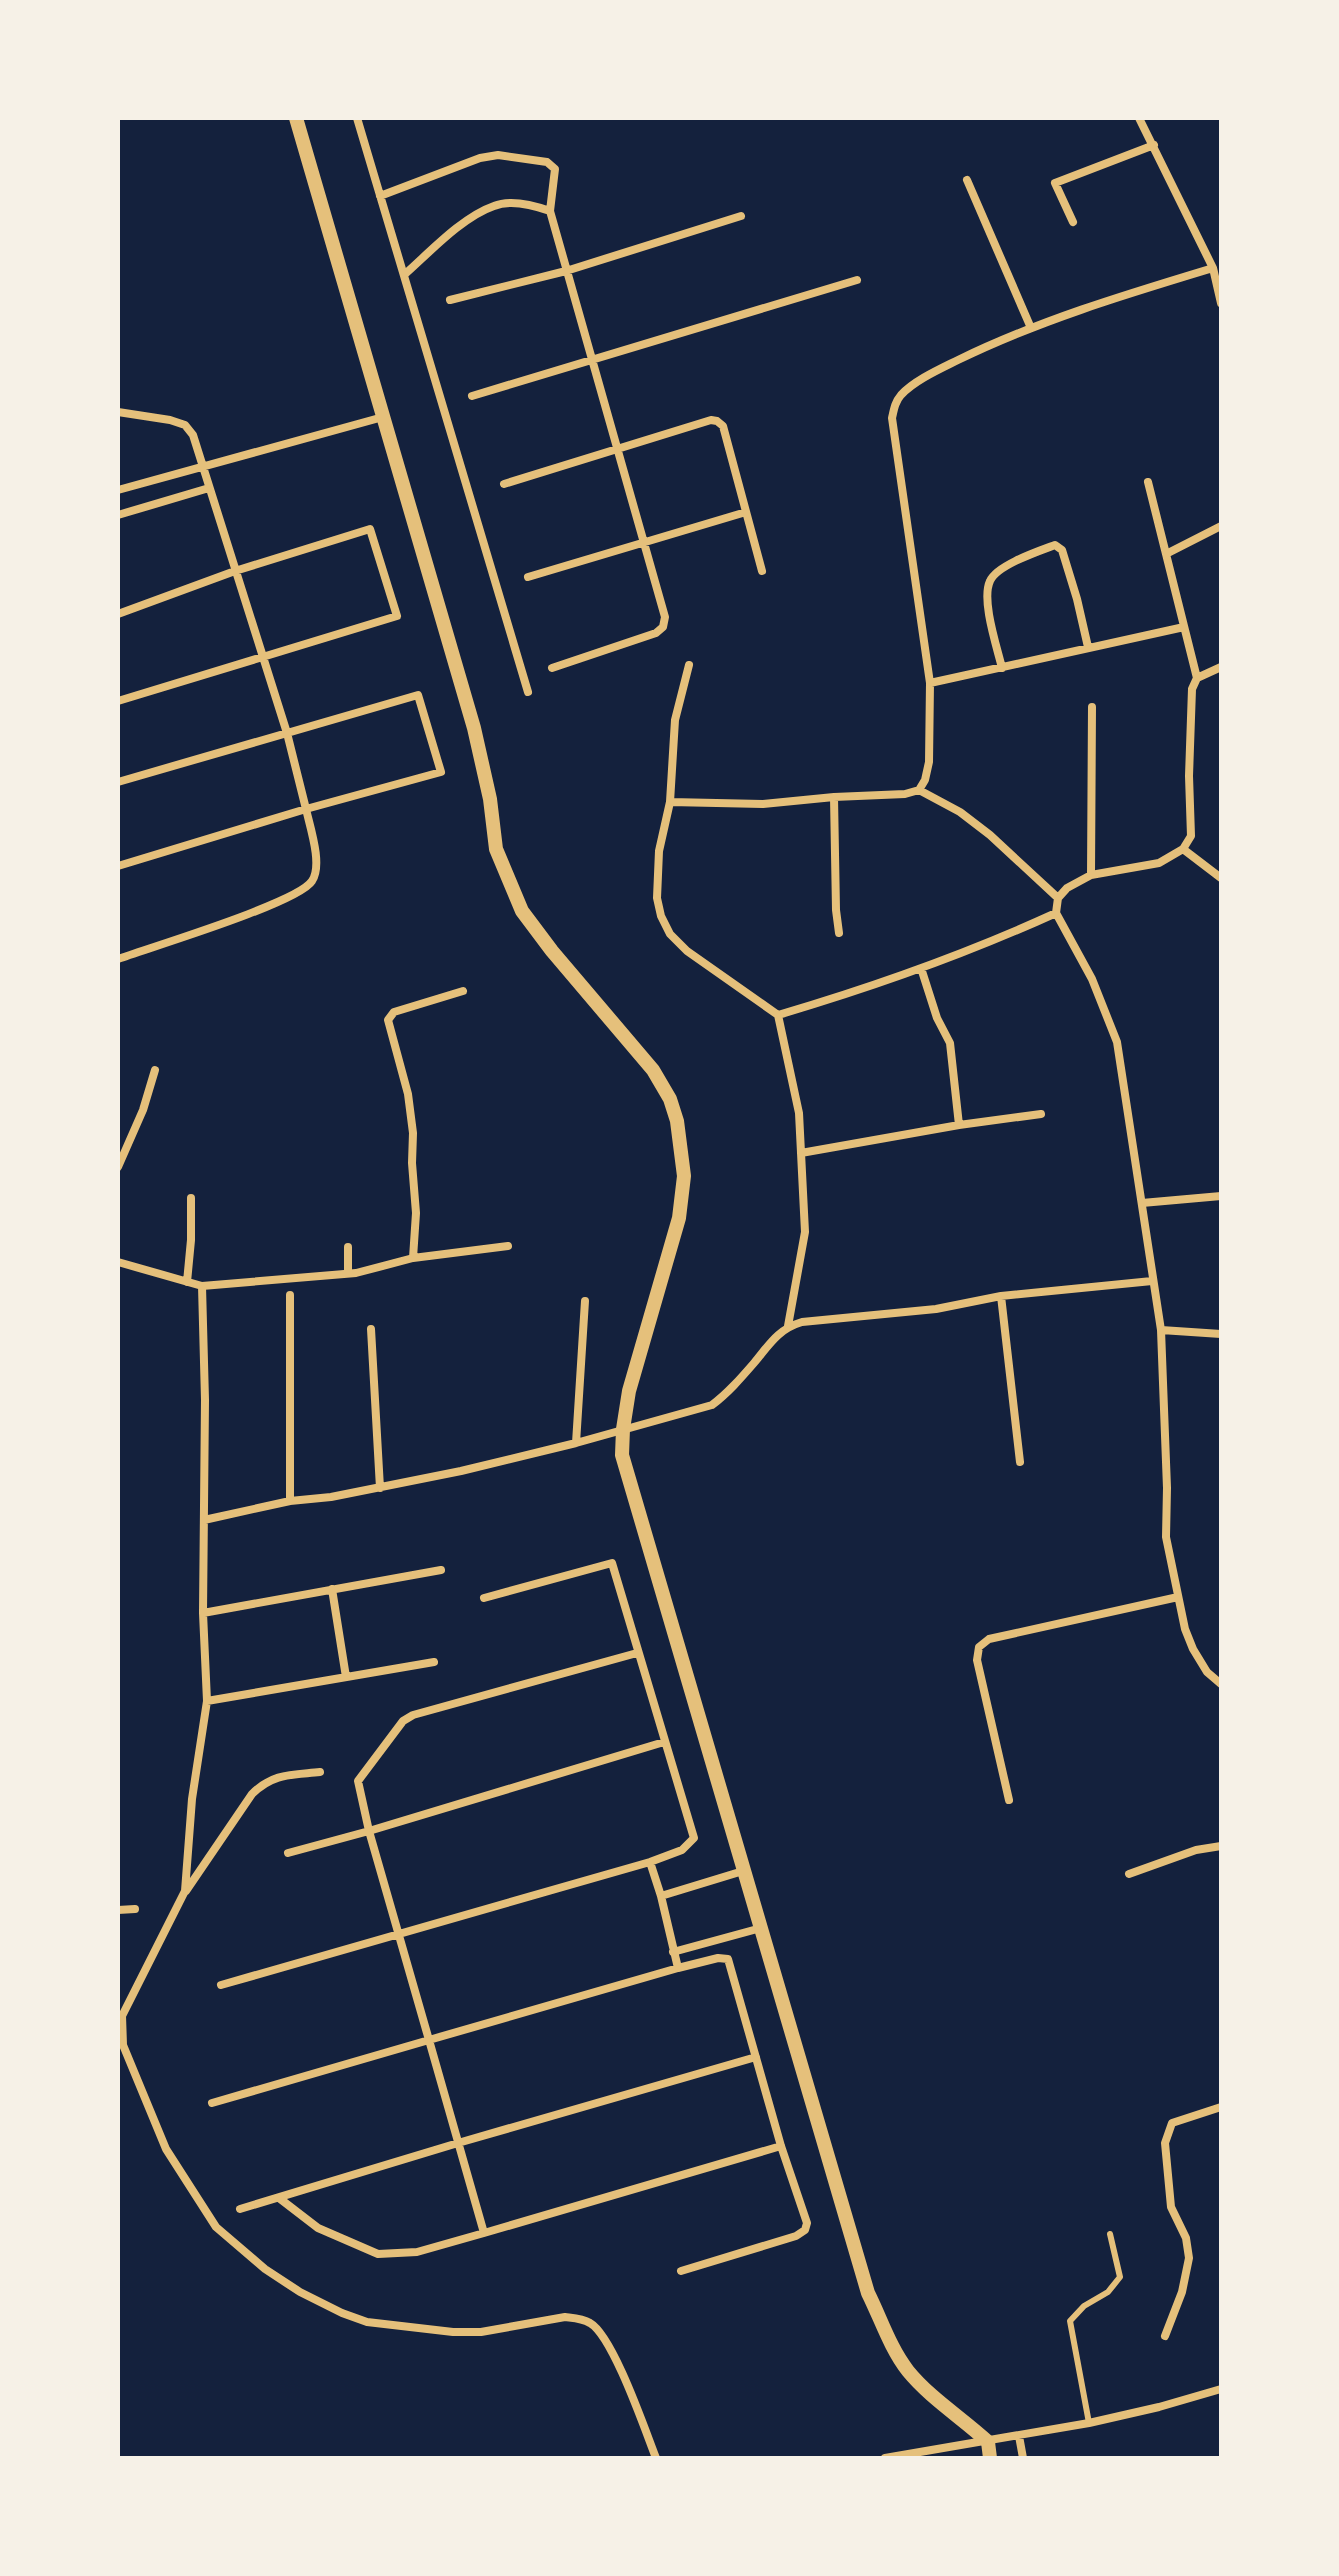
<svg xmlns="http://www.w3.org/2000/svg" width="1339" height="2576" font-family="Karla,sans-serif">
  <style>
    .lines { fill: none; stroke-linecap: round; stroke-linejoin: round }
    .service { stroke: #e5c07b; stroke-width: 6 }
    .minor { stroke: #e5c07b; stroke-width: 8 }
    .tertiary { stroke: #e5c07b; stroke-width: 14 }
  </style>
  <rect width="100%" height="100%" fill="#14213d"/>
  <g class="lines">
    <path class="service" d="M1089,2423L1070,2321L1084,2306L1108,2292L1120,2277L1110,2234"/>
    <path class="minor" d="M357,118L528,692
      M1139,118L1213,268L1221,303
      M967,180L1031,328
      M380,196L480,158L498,155L547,162L555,169L550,211L665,617L663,627L656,633L552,668
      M1073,222L1055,183L1154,145
      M404,275C429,253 462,217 494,206C511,199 533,205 550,211
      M450,300L566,271L741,216
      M472,396L857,280
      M118,412L170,420L185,425L193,435L287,733L306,809L441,772L418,695L118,782
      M1148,482L1197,678
      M504,484L711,420L717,421L723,426L762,571
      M118,490L383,417
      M118,515L209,488
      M1166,554L1221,526
      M528,577L746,512
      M118,614L235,571L370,529L397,616L118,701
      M689,665L675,720L670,802L659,851L657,898L661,916L670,934L687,951L778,1015L799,1113L805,1232L788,1326
      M1221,667L1197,678L1192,689L1189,776L1191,836L1183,849L1159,863L1091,875L1067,888L1058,898L1056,913L1092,979L1117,1042L1161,1330L1167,1488L1166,1537L1185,1629L1193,1649L1207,1672L1221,1684
      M1002,668C997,647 981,600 990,581C997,565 1039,551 1055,545L1062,550L1077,599L1088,647
      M930,683L1184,627
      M919,790L960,812L990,835L1058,898
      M834,797L836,910L839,933
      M670,802L763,804L834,797L905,794L919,790L925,780L929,762L930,683L892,418C894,409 895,402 901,395C915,380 940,369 958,360C1040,320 1127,294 1213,268
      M1183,849L1221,878
      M118,866L306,809C310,827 323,865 312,881C298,903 151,947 118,959
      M1091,875L1092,707
      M921,968L937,1018L950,1043L959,1125
      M778,1015C873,987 966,954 1056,913
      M801,1153L959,1125L1041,1114
      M118,1167L143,1110L155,1070
      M1142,1203L1221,1196
      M348,1247V1273
      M413,1258L416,1213L412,1163L413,1133L408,1094L388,1020L394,1012L463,991
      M118,1262L202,1286L356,1273L413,1258L508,1246
      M187,1282L191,1240V1198
      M202,1286L205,1400L203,1613L207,1701L192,1799L185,1891L122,2016L123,2045L166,2149L216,2227L265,2269L300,2292L342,2313L367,2322L453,2332H481L565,2317C574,2318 582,2318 590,2323C613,2336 645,2430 656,2458
      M1001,1296L1020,1462
      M371,1329L380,1488
      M1161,1330L1221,1334
      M576,1443L585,1301
      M290,1501V1295
      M204,1520L290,1501L331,1497L461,1471L576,1443L712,1405C728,1393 741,1378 754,1363C769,1345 778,1329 802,1322L936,1309L1001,1296L1152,1281
      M332,1589L346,1677
      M203,1613L441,1570
      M207,1701L434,1662
      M664,1742L369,1831L429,2040L678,1968L718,1958L728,1959L781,2146L807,2223L805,2230L796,2236L681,2271
      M1009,1800L977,1660L979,1647L989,1639L1178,1597
      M288,1853L369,1831L358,1781L403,1721L413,1715L637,1653
      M650,1862L661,1896L678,1968
      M1129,1874L1196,1850L1221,1846
      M186,1891L252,1794C273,1773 292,1775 320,1772
      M661,1896L743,1871
      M118,1910L135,1909
      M673,1952L761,1928
      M221,1985L650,1862L682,1850L694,1838L612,1563L484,1598
      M212,2103L429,2040L484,2233L781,2146
      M279,2198L318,2228L378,2254L417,2252L484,2233
      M240,2209L458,2143L756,2057
      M1165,2336L1182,2292L1189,2258L1186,2238L1171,2207L1165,2143L1172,2123L1221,2107
      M1019,2436L1023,2458
      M885,2458L1089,2423L1159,2407L1221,2389"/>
    <path class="tertiary" d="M296,118L474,728L490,799L496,849L522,911L552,951L653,1070L670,1099L677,1121L684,1176L679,1218L629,1391L623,1429L622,1455L868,2293C881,2319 890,2348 908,2371C930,2398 962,2418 988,2442L990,2458"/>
  </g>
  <rect width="1339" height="2576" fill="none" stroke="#f6f1e7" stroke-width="240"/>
</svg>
